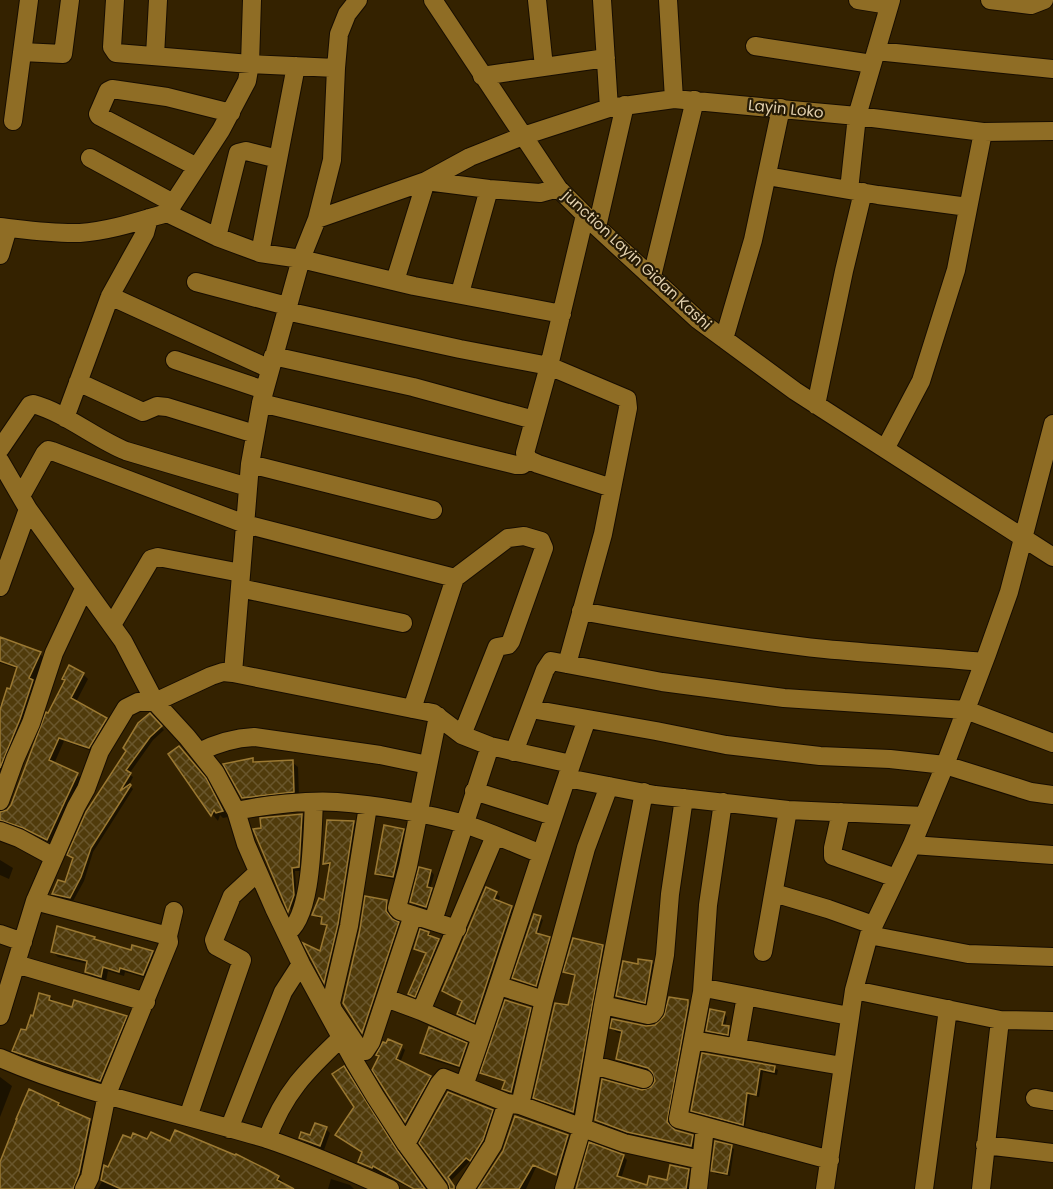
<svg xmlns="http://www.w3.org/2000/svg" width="1053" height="1189" font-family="Poppins,sans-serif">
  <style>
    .shadow { fill: #0007 }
    .building { fill: url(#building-cross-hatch); stroke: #9b7932; stroke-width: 1.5 }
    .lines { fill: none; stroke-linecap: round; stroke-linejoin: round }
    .minor-casing { stroke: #170d00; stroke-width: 20 }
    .minor { stroke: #8f6d25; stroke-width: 18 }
    .labels { text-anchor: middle; stroke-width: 4.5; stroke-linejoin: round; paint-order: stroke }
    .street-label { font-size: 15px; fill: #e2d0ae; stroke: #251a05 }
  </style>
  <defs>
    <pattern id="building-cross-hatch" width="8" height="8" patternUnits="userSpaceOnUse" patternTransform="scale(1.5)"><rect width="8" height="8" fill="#503b0b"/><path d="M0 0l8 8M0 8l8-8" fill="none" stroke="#69562c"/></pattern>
  </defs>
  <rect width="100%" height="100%" fill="#342200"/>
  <path class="shadow" d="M0,639L40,654L44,658L34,683L37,686L0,785V704L3,706L11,691L18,669L0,663Z
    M83,674L88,679L76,702L110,724L94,752L64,741L54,764L77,775L82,779L52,844L29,832L5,824L0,818V813H3L12,806L49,715L66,681L63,678Z
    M150,715L164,730L153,740L129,774L133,777L129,785L133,789L93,852L84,881L73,901L57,897L54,894L66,884L74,859L69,855Z
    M185,753L211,786L228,817L223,818L220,815L218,821L213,815L170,754Z
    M253,760L257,764L292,762L298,767L299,797L249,803L243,797Z
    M302,815L306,819L302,871H295L297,900L293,914L258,840Z
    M354,823L357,826L341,928L328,985L307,946L321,953L327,928L322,923L323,919L318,918L314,914L325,901L331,867L325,864Z
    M403,830L407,833L397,880L380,877L377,874Z
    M0,860L13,868L9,879L0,875Z
    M431,871L434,875L430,889L435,893L429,910L415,906L412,902Z
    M496,893L500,897L498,902L511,908L515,911L478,1025L463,1018L459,1014L463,1003L443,991Z
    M387,901L390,904L388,914L390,918L401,927L365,1034L344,1002Z
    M540,918L543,920L538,935L551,941L539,987L514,978Z
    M428,933L442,944L419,1000L409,994L427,955L415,948Z
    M94,938L97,941L132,952H153L158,957L149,979L125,972L124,976L108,971L106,981L92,977L87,972L88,964L58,957L52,951Z
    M602,946L606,950L577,1115L538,1101L535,1097L569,1007L577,977L569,975L565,972Z
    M652,963L658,969L650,1008L624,1002L618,996L639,965Z
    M50,997L55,1002L73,1009L126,1017L131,1022L105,1085L19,1055L14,1051L34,1018Z
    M687,1002L692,1006L671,1123L673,1130L692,1136L697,1141L696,1150L633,1136L601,1124L596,1120L642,1091L652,1089L657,1082L654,1072L622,1063L617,1059L623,1034L616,1032L612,1028L651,1027L661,1022Z
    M530,1009L533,1012L515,1095L504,1088L506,1082L485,1076L482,1073Z
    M724,1014L727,1017L725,1027L731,1030L730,1037L711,1033L708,1030Z
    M466,1044L471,1050L464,1070L427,1058L422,1053Z
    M403,1048L405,1050L400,1063L430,1077L434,1081L410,1124L374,1070L380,1057L378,1055L395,1067Z
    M703,1055L774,1067L778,1070L777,1075L763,1072L759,1097L750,1095L745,1127L696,1113L693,1110Z
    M0,1077L12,1086L0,1117Z
    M59,1104L64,1109L90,1120L96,1126L81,1189H19Z
    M492,1111L496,1114L486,1144L474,1163L470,1161L451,1181L421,1143Z
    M326,1129L330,1133L324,1150L305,1142L301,1138L311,1137Z
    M337,1135L400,1156L424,1189H412L363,1165L359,1161L364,1153Z
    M567,1136L571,1140L560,1177L536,1167L526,1189H480Z
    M148,1141L171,1143L236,1156L279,1177L284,1183L283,1185L290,1189H98L109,1169Z
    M731,1147L734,1149L730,1176L716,1174L713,1171Z
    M623,1156L627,1160L621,1179L648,1187L668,1182L688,1170L692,1174L689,1189H577Z
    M331,1179L350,1185L354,1189H328Z"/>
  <path class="building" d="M0,637L41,652L29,678L33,680L20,719L0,768V710L7,688L10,689L17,667L0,661Z
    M69,665L84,673L71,698L107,718L89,748L59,738L49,760L78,773L47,840L23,828L0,820V812L7,810L11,805L46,712L48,713L65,680L62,679Z
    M150,713L162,726L150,737L126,770L131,773L120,791L130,784L131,785L91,848L81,877L70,898L52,894L58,880L65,882L73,858L67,855L86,812L126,751L123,748L138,723Z
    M179,746L206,778L223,811L216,813L214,810L211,816L168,754Z
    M253,758V762L293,760L294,792L242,798L223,764Z
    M302,814L299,867L292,868L294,895L288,912L253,829L261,828L260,818Z
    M327,820L354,821L338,924L324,983L303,943L320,951L327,925L321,924L322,917L312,915L319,898L324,900L330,863L323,864Z
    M384,825L404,829L393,877L375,874Z
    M419,867L431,870L427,887L432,888L426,907L410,902Z
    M486,887L497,892L494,899L512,906L474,1022L457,1014L462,1001L442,991Z
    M365,896L387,900L386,911L392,919L399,922L362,1033L343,1003L360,929Z
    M534,914L541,916L536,933L550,937L536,986L512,978Z
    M57,926L95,937L94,939L131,950L132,945L153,951L143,975L120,968L119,972L103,967L101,977L85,972L87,961L51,952Z
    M420,929L429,932L428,935L439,939L415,997L408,994L426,953L414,949Z
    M573,938L603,945L573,1112L533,1098L555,1003L568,1005L575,975L563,972Z
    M638,959L652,961L645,1003L616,996L623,961L638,964Z
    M39,993L50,996L49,1000L72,1007L74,1000L127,1016L100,1081L12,1051L21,1029L26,1030L31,1015L33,1016Z
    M669,997L688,1000V1005L667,1122L675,1130L693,1135L691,1146L627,1132L595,1120L602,1079L642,1090L651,1087L655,1081L652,1072L648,1068L616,1059L622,1031L610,1028L612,1019L646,1026L655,1025L664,1016Z
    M505,1000L531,1008L511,1092L502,1089L505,1081L480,1073Z
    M710,1009L725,1012L722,1025L729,1026L728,1035L706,1031Z
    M429,1027L467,1043L459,1066L420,1053Z
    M388,1039L402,1045L396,1059L431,1076L405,1122L372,1070L379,1056L376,1055L383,1042L386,1043Z
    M702,1053L775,1066L774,1072L760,1069L756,1095L747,1093L743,1125L691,1111Z
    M344,1066L397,1150L425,1189H414L373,1166L372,1168L358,1162L362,1152L335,1135L354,1107L332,1074Z
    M29,1089L59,1103L58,1105L90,1119L79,1173L73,1189H0V1162L17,1119H16Z
    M448,1092L493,1110L483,1140L470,1161L466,1158L448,1177L454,1186V1189H450L448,1182L419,1143Z
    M515,1116L568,1135L556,1175L533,1165L519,1189H478L503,1151Z
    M315,1123L327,1127L320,1146L299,1138L301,1132L310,1135Z
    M175,1130L235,1155L236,1154L266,1169L279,1176L277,1180L294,1189H121L101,1180L104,1165L108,1167L123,1135L131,1138L133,1133L147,1139L151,1132L170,1141Z
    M715,1141L732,1145L727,1174L711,1171Z
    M589,1142L624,1155L617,1176L647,1185L649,1176L667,1180L670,1165L689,1169L686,1189H576Z"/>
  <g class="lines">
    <defs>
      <path id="minor" d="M115,0L112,47L116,53L250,64L336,68
        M433,0L558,188L597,227L697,319L795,391L1053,557
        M537,0L544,67
        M602,0L609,108
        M668,0L674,99
        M858,0L889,5
        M990,0L1031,5L1044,0
        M755,46L872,64
        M876,51L1053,69
        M22,52L63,54L70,0
        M155,56L158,0
        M482,76L606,58
        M13,121L29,0
        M90,158L173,203
        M197,167L99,116L98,114L108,91L112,89L167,97L231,113
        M767,176L878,195L968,207
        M849,190L857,116L891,0
        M167,213L221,130L247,81L250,64L252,0
        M585,215L549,366L525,453L529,460L538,464L612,488
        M317,219L426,181L470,157L523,136L609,108L674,99L857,116L983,132L1053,131
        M0,227C27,230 53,234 80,233C110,231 139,221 167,213L217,237L260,253L301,259L414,286L562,314
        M597,227L625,105
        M217,237L238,153L246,151L278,159
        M260,253L296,66
        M0,255L8,228
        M652,276L695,100
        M395,281L426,181L489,189L540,193L558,188
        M196,282L287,306
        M460,293L489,189
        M110,296L270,369
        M286,311L460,349L549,366L627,399L628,408L603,534L567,664
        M724,339L753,240L781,108
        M273,356L413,387L534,420
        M175,360L264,390
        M78,382L143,412L157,406L167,407L255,434
        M261,403L516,465H522L529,460
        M816,405L844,271L863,192
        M65,418L110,296L145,233L149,218
        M0,449L30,405L33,404C66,413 94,438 126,451L248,487
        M885,449L921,381L956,270L983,132
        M0,461L28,509L123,641L155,702L187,737L215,772L236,811L246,844L274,908L301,964L354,1061L375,1096L406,1144L439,1189
        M250,464L433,510
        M21,496L45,453L48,450L52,451L245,524L455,578
        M0,587L28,509
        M240,588L403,623
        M581,611C662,626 743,640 825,649C877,654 931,657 983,662
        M112,625L151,559L158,557L241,573
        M233,673L250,464L261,403L301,259L317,219L332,160L336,68L339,34L347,14L358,0
        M412,709L455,578L508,538L524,536L541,541L544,548L511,641L508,645L497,647L462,735
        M531,709L656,731L726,745L820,756L890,759L945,765L1031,792L1053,795
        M438,716L408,866L397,908L400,911L457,929
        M199,752C217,743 234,738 254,737L380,755L428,765
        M514,752L545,670L551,661L662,682L784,698L966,710L1053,743
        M567,778L655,795L788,810L924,816
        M474,791L553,816
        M0,801L15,759L31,723L54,653L84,589
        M368,806L349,926L331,1003L333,1010L360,1050L365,1051L371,1042L413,915
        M236,811C264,805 309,800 337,802C376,805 426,813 464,824C490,832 516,844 541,854
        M841,812L833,848V856L896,878
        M0,831L19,838L54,857
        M912,845L1053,855
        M774,893L828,909L873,925
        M35,901L168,936
        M433,921L490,746
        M286,933C313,919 312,832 314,803
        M0,934L23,942
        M869,935L968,954L1053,957
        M763,952L788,810
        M16,964L146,1002
        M499,986L544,1000
        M854,990L1000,1020L1053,1021
        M702,992L708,905L723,802
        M386,998L421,1011L481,1037
        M603,1005L648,1015L652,1014L655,1010L665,955L670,894L684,798
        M421,1011L495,836
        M0,1016L35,901L76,807L86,789L100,751L126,708L138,702H155L211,676L223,672L233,673L433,713L462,735L490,746L571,764
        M693,1040L842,1066
        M737,1047L746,996
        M0,1058C85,1095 179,1112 267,1139C309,1153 350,1171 390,1189
        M594,1065L644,1079
        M464,1086C507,964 544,840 587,719
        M1035,1098L1053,1101
        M520,1105L544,1000L586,848L609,786
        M188,1117L242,960L216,946L214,940L232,896L258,872
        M229,1129L283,992L301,964
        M267,1139C284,1093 306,1071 341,1038
        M406,1144L439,1084L444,1078L507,1103L520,1105L624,1143L701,1160
        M985,1145L1053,1153
        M830,1160L678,1119L702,992L705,988L849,1016
        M84,1189L90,1177L107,1094L169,942L168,936L174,911
        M465,1189L493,1145L507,1103
        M564,1189L582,1128L603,1005L644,792
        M698,1189L705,1127
        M825,1189L854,990L869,935L912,845L945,765L987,654L1009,592L1053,424
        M924,1189L948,1009
        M981,1189L1000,1020"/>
    </defs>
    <use href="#minor" class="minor-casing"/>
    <use href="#minor" class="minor"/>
  </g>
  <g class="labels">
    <g class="street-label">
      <text transform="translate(786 109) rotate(6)" y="5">Layin Loko</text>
      <text transform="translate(637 260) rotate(43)" y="5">junction Layin Gidan Kashi</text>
    </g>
  </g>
</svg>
